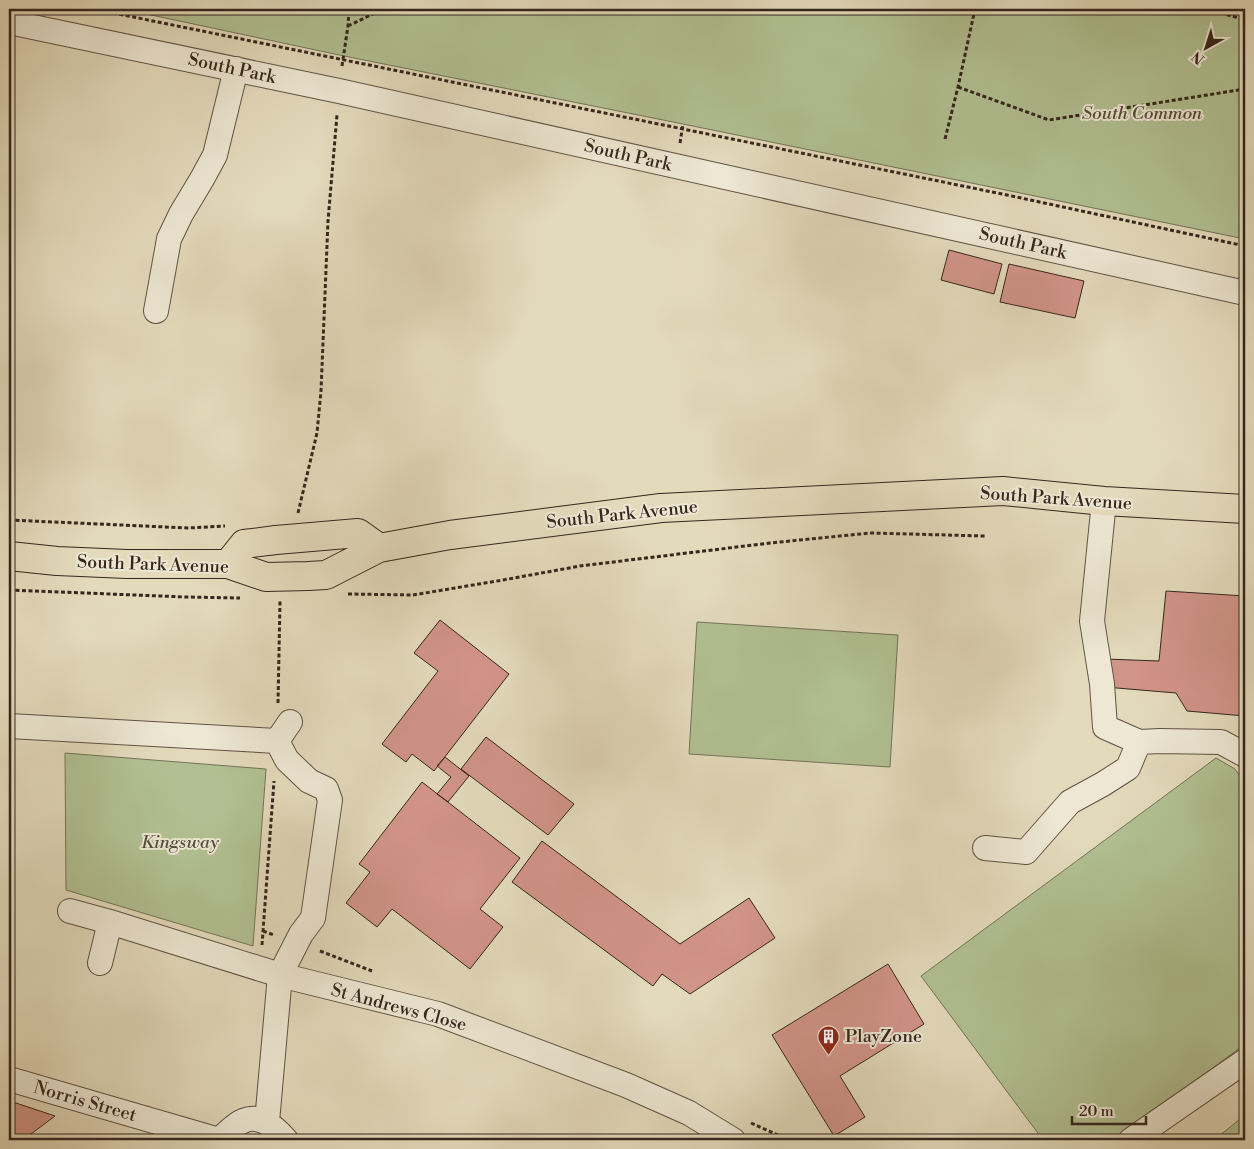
<svg xmlns="http://www.w3.org/2000/svg" width="1254" height="1149" font-family="'Libre Bodoni',serif">
  <style>
    .green { fill: #b1c092; stroke: #737358 }
    .building { fill: #d19488; stroke: #35261e }
    .lines { fill: none; stroke-linecap: round; stroke-linejoin: round }
    .minor-casing { stroke: #605345; stroke-width: 26 }
    .major-casing { stroke: #35261e; stroke-width: 30 }
    .path { stroke: #35261e; stroke-width: 3; stroke-dasharray: 4 2.5; stroke-linecap: butt }
    .minor { stroke: #ede7d3; stroke-width: 24 }
    .major { stroke: #e3dabb; stroke-width: 28 }
    .labels { text-anchor: middle; stroke-width: 4; stroke-linejoin: round; paint-order: stroke }
    .street-label { font-size: 18px; fill: #35261e; stroke: #ede7d3 }
    .park-label { font-size: 18px; font-style: italic; fill: #544c3b; stroke: #ede7d3 }
    .poi-label { font-size: 18px; fill: #35261e; stroke: #ede7d3; text-anchor: start }
  </style>
  <rect width="100%" height="100%" fill="#e3dabb"/>
  <filter id="stains"><feTurbulence type="fractalNoise" baseFrequency=".004" numOctaves="4"/><feColorMatrix values="0 0 0 0 .2 0 0 0 0 .09 0 0 0 0 .02 0 0 0 .5 -.17"/></filter>
  <radialGradient id="worn" r=".72"><stop offset=".6" stop-color="#630" stop-opacity="0"/><stop offset="1" stop-color="#630" stop-opacity=".3"/></radialGradient>
  <path class="green" d="M123,9H1245V239L683,124L344,56Z
    M697,622L898,635L890,767L689,754Z
    M65,753L266,769L253,946L66,890Z
    M1216,758L1235,769L1245,783V1044L1116,1140H1043L921,976Z
    M1245,1115V1140H1214Z"/>
  <path class="building" d="M949,250L1002,264L994,294L941,280Z
    M1009,264L1084,281L1075,318L1000,302Z
    M1166,591L1245,596V716L1187,711L1176,693L1105,687V659L1159,661Z
    M440,620L509,674L434,771L412,754L406,762L382,744L438,671L414,653Z
    M486,737L574,804L548,835L461,769Z
    M445,757L469,776L448,802L437,794L451,777L437,766Z
    M422,782L520,858L480,909L503,927L470,969L392,909L377,927L346,903L370,872L359,864Z
    M542,841L680,944L749,898L775,938L690,994L662,974L653,986L512,882Z
    M888,964L924,1024L840,1076L865,1117L834,1136L772,1035Z
    M10,1101L55,1116L23,1140H9V1102Z
    M1245,1130V1140H1233Z"/>
  <g class="lines">
    <defs>
      <path id="minor" d="M9,22L339,91L1245,293
        M156,311L169,239L181,214L202,179L215,155L236,69
        M9,726L277,741
        M1139,742L1160,741L1221,742L1245,755
        M985,848L1026,852L1070,802L1103,784L1128,768L1139,742L1105,727L1102,684L1092,621L1104,501
        M70,911L110,922L280,975L438,1014L626,1085L689,1113L733,1140
        M100,963L110,922
        M9,1079L219,1140C225,1135 235,1124 243,1121C261,1113 275,1128 286,1140
        M267,1122L280,975L301,934L313,918L330,800L326,789L309,781L287,760L277,741L290,722
        M1131,1140L1245,1061"/>
      <path id="major" d="M9,556L57,561L127,564H228L266,577L308,576L326,575L379,548L450,535L661,508L1003,491L1104,501L1245,509
        M228,564L244,544L276,540L358,533L379,548"/>
    </defs>
    <use href="#minor" class="minor-casing"/>
    <use href="#major" class="major-casing"/>
    <path class="path" d="M94,9L1007,195L1245,246
      M1208,9L1245,20
      M348,26L383,9
      M342,66L348,26L349,9
      M958,87L1049,120L1245,89
      M945,139L958,87L975,9
      M680,143L683,124
      M298,513L317,433L321,391L328,221L337,115
      M9,520L188,528L225,526
      M9,590L185,597L240,598
      M348,594L413,595L503,580L580,566L770,543L870,533L985,536
      M278,703L280,601
      M263,931L274,935
      M262,945L274,781
      M320,951L372,971
      M751,1123L789,1140"/>
    <use href="#minor" class="minor"/>
    <use href="#major" class="major"/>
  </g>
  <defs>
    <symbol id="building-pin" viewBox="-11 -11 22 30"><path d="M0 17L-7.5 6A9.5 9.5 0 1 1 7.5 6Z" fill="#8f2418" stroke="#ede7d3"/><path d="M-4-6H4V6H1V3H-1V6H-4ZM-2.5-4.3h1.7v1.8h-1.7ZM.8-4.3h1.7v1.8H.8ZM-2.5-1h1.7V.8h-1.7ZM.8-1h1.7V.8H.8Z" fill="#fff"/></symbol>
  </defs>
  <g fill-rule="evenodd">
    <use href="#building-pin" x="816" y="1024" width="25" height="34"/>
  </g>
  <g class="labels">
    <g class="street-label">
      <text transform="translate(232 68) rotate(12)" y="6">South Park</text>
      <text transform="translate(628 155) rotate(13)" y="6">South Park</text>
      <text transform="translate(1023 243) rotate(13)" y="6">South Park</text>
      <text transform="translate(1056 498) rotate(4)" y="6">South Park Avenue</text>
      <text transform="translate(622 514) rotate(-6)" y="6">South Park Avenue</text>
      <text transform="translate(153 564) rotate(2)" y="6">South Park Avenue</text>
      <text transform="translate(399 1007) rotate(15)" y="6">St Andrews Close</text>
      <text transform="translate(85 1101) rotate(16)" y="6">Norris Street</text>
    </g>
    <g class="park-label">
      <text x="1142" y="119">South Common</text>
      <text x="180" y="848">Kingsway</text>
    </g>
    <g class="poi-label">
      <text x="845" y="1042">PlayZone</text>
    </g>
  </g>
  <rect width="1254" height="1149" fill="none" stroke="#e3dabb" stroke-width="30"/>
  <rect x="10" y="10" width="1234" height="1129" fill="none" stroke="#35261e" stroke-width="2.5"/>
  <rect x="15" y="15" width="1224" height="1119" fill="none" stroke="#35261e"/>
  <g transform="translate(1206 48) rotate(219)" stroke="#ede7d3" stroke-width="4" paint-order="stroke">
  <path d="M0-4L9 19L0 12L-9 19Z" fill="#35261e"/>
  <text y="-8" font-size="14" font-weight="bold" text-anchor="middle" fill="#35261e">N</text>
  </g>
  <path d="M1072 1116v8h74v-8" fill="none" stroke="#35261e" stroke-width="2.5"/>
  <text x="1079" y="1116" font-size="15" fill="#35261e" stroke="#ede7d3" stroke-width="4" paint-order="stroke">20 m</text>
  <rect width="100%" height="100%" filter="url(#stains)"/>
  <rect width="100%" height="100%" fill="url(#worn)"/>
</svg>
